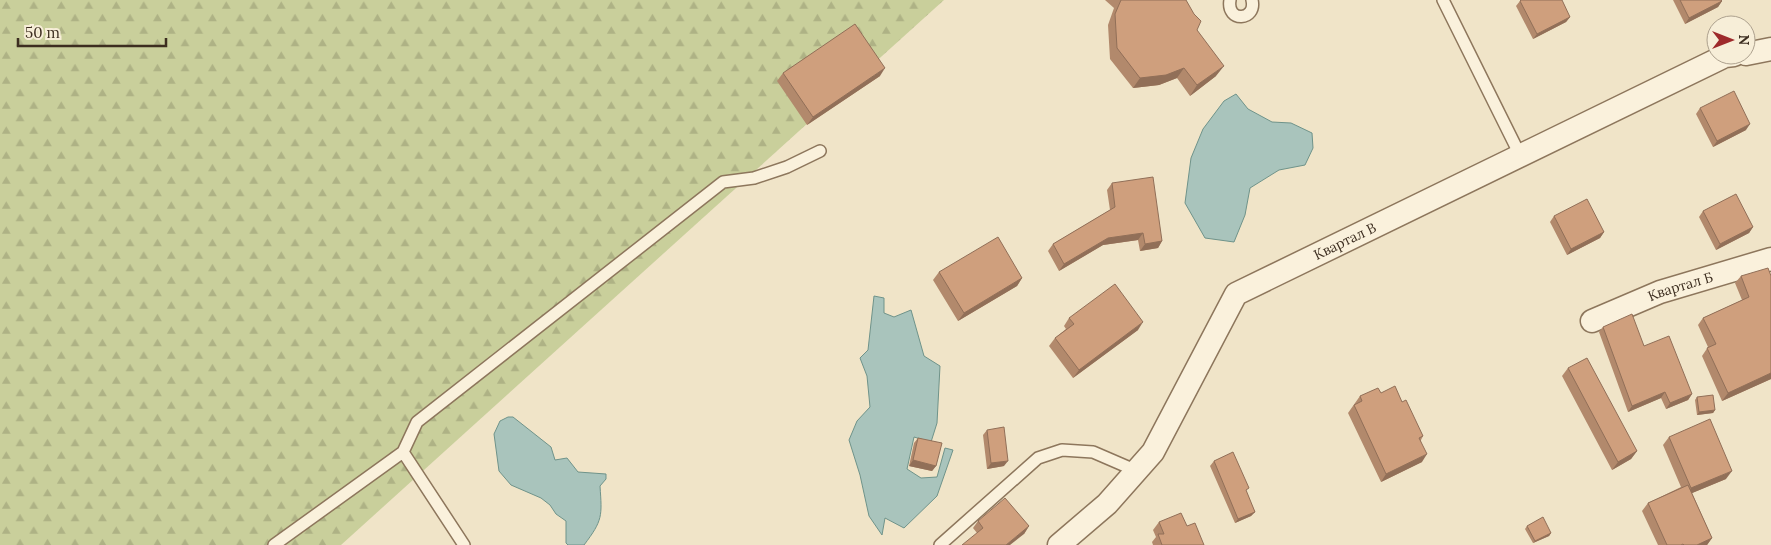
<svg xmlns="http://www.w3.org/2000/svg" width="1771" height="545" font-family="Lora,serif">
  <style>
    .forest { fill: url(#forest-firs) }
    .water { fill: #a9c4bc; stroke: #6f938a }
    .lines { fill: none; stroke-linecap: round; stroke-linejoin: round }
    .lane-casing { stroke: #8d765c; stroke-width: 14 }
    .street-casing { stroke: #8d765c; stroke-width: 25 }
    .lane { stroke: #faf1dc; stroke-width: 11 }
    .street { stroke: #faf1dc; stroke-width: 22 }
    .wall { fill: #b2896c }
    .shaded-wall { fill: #916f58 }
    .building { fill: #cf9f7d; stroke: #916f58 }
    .labels { text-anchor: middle; stroke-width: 4; stroke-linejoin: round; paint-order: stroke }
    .street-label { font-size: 14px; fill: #3d2e20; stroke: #f7eed8 }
  </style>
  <defs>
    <pattern id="forest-firs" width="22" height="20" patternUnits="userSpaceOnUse" patternTransform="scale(1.25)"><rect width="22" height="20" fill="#c9cf9b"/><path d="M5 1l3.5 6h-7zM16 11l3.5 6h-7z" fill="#aeb285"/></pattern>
  </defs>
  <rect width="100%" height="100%" fill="#f0e4c8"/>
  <path class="forest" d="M0,0H944L341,545H0Z"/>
  <path class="water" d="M1236,94L1248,109L1272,122L1291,123L1312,133L1313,148L1305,165L1279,170L1250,188L1245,215L1234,242L1205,238L1185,203L1191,158L1203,129L1224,101Z
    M874,296L884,298V313L894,317L911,310L924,356L940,366L937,423L931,442L914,437L907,469L921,478L937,477L945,448L953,450L937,496L904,528L885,518L882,535L869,516L860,475L849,440L857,421L870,407L867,376L860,358L868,350Z
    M508,417H513L551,447L555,460L567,458L578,472L606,474V479L600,486C602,516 603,520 584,545H568L566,543V521L556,514L550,505L541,498L511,485L499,471L494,434L500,421Z"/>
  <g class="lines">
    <defs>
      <path id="lane" d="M1230,0C1226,23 1257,21 1252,0
        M1443,0L1520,155
        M403,452L464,545
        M274,545L403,452L417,422L723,182L754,178L787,167L820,151
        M940,545L1038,458L1062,450L1093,452L1137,471"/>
      <g id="street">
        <path d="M1746,54L1771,49"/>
        <path id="s1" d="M1592,321L1660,292L1771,259"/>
        <path id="s2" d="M1059,545L1107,504L1153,452L1236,294L1725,56L1734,55"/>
      </g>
    </defs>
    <use href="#lane" class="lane-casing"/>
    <use href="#street" class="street-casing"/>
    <use href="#lane" class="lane"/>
    <use href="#street" class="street"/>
  </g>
  <path class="wall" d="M1105,0H1186L1197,30L1216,76L1190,96L1177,78L1159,85L1133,88L1110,59L1108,25L1114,8Z
    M1673,0H1721L1722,1L1718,7L1685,24Z
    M1520,1L1570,17L1566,22L1533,39L1516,6Z
    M783,73L880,76L807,125L777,81Z
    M1700,108L1746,130L1713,147L1696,114Z
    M1112,183L1162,241L1158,248L1140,251L1138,240L1103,245L1059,271L1048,251L1053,244L1110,210L1107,190Z
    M1703,211L1753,227L1749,233L1716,250L1699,217Z
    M1554,216L1604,232L1600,238L1567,255L1550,222Z
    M939,272L1022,278L1017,286L958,321L933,280Z
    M1741,276H1771V379L1722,401L1702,356L1708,347L1698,325L1703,318L1742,300L1735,283Z
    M1069,318L1138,330L1073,378L1049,346L1055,338L1066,329L1064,326Z
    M1603,327L1644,346L1692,394L1688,400L1666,409L1661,398L1628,412L1599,332Z
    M1568,368L1637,451L1631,459L1612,470L1562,376Z
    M1381,393L1402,402L1423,436L1421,440L1422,462L1381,482L1348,413L1360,396Z
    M1697,397L1715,410L1713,413L1697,415L1695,400Z
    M987,430L1004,466L987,469L983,435Z
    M1669,437L1726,479L1692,493L1712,538L1707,545H1658L1642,511L1648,503L1681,487L1663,445Z
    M918,438L936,466L932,471L909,466L914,443Z
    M1214,461L1246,491L1255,512L1251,516L1235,523L1210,466Z
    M978,521L1029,526L1024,534L977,533L973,528Z
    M1159,522L1187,526L1204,545H1153L1152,542L1156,537L1153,530Z
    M1527,526L1551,533L1549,536L1533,543L1525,529Z"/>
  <path class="shaded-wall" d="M1722,1L1718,7L1685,24L1689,18Z
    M1570,17L1566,22L1533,39L1537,34Z
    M1224,66L1216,76L1190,96L1197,85Z
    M885,68L880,76L807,125L813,117Z
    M1184,68L1177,78L1159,85L1133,88L1140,78Z
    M1750,124L1746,130L1713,147L1717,141Z
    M1753,227L1749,233L1716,250L1720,244Z
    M1604,232L1600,238L1567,255L1571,249Z
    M1143,233L1138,240L1103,245L1059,271L1064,264L1108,238Z
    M1162,241L1158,248L1140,251L1145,244Z
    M1022,278L1017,286L958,321L964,313Z
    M1143,322L1138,330L1073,378L1079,370Z
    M1771,373V379L1722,401L1728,393Z
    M1665,392L1661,398L1628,412L1632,406Z
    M1692,394L1688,400L1666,409L1670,403Z
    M1715,410L1713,413L1697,415L1699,412Z
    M1637,451L1631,459L1612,470L1618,462Z
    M1427,454L1422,462L1381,482L1386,474Z
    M913,460L936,466L932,471L909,466Z
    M1008,461L1004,466L987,469L991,463Z
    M1732,471L1726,479L1685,496L1691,488Z
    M1255,512L1251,516L1235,523L1238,519Z
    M1029,526L1024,534L1010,545H1006Z
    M1551,533L1549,536L1533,543L1535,541Z
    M1712,538L1707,545H1697Z"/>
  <path class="building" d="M1121,0H1186L1194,14L1201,21L1197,30L1224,66L1197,85L1184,68L1166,75L1140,78L1117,48L1115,14Z
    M1521,0H1562L1570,17L1537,34L1520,1Z
    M1680,0H1721L1722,1L1689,18Z
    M855,24L885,68L813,117L783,73Z
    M1734,91L1750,124L1717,141L1700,108Z
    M1153,177L1162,241L1145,244L1143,233L1108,238L1064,264L1053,244L1115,207L1112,183Z
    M1736,194L1753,227L1720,244L1703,211Z
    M1587,199L1604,232L1571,249L1554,216Z
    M998,237L1022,278L964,313L939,272Z
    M1768,268L1771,276V373L1728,393L1707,348L1716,344L1703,318L1749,297L1741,276Z
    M1115,284L1143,322L1079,370L1055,338L1074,324L1069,318Z
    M1632,314L1644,346L1669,336L1692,394L1670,403L1665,392L1632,406L1603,327Z
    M1587,358L1637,451L1618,462L1568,368Z
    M1395,386L1402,402L1406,400L1423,436L1419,438L1427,454L1386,474L1354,405L1362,401L1360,396L1378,388L1381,393Z
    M1713,395L1715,410L1699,412L1697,397Z
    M1710,419L1732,471L1691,488L1669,437Z
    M1004,427L1008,461L991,463L987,430Z
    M918,438L942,443L936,466L913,460Z
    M1233,452L1249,488L1246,490L1255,512L1238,519L1214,461Z
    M1688,485L1712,538L1697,545H1684L1683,544L1681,545H1667L1648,503Z
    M1005,498L1029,526L1006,545H962L983,528L978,521Z
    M1181,513L1187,526L1195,523L1204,545H1162L1158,534H1164L1159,522Z
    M1543,517L1551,533L1535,541L1527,526Z"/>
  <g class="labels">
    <g class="street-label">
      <text dy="5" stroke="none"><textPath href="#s2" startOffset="432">Квартал В</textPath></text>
      <text dy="5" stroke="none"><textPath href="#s1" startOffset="95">Квартал Б</textPath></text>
    </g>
  </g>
  <g transform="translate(1731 40) rotate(90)"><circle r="24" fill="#f7eed8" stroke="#ada18e"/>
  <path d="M0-4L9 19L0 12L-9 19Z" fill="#9e2a2b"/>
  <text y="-8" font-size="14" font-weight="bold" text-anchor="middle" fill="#3d2e20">N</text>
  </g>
  <path d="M18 38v8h148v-8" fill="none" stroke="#3d2e20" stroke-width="2.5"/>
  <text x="25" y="38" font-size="15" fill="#3d2e20" stroke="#f7eed8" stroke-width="4" paint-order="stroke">50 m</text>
</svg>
